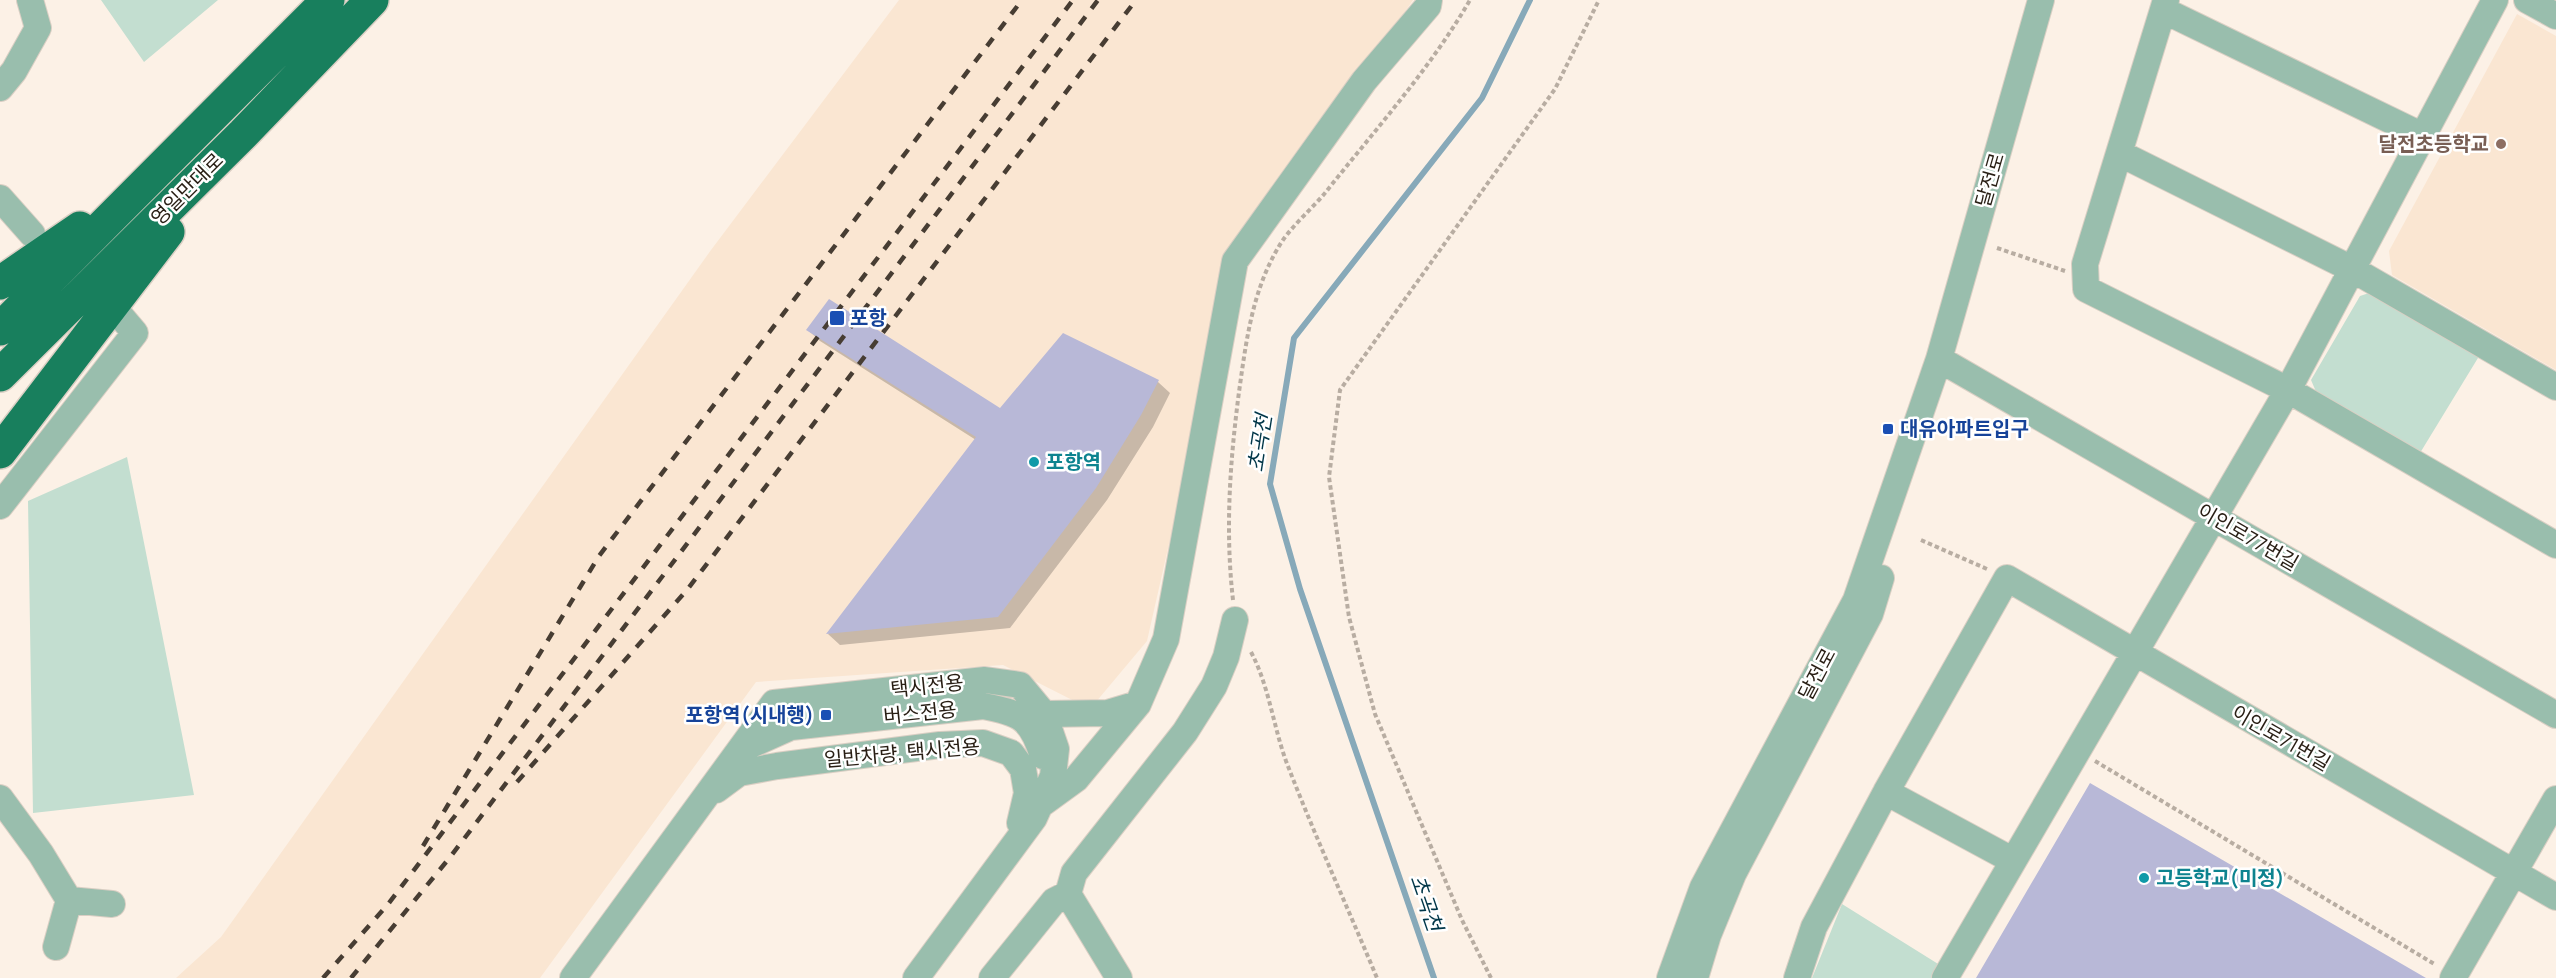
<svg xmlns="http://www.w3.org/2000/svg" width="2556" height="978" font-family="Manrope,'Noto Sans KR',sans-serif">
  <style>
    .built { fill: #fae6d2 }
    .green { fill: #c3ded0 }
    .shadow { fill: #0003 }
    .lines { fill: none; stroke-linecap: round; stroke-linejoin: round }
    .stream { stroke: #87a9b9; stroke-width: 6 }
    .building { fill: #b8b8d7 }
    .minor-casing { stroke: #dacfc4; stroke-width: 28 }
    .highway-casing { stroke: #dacfc4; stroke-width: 36 }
    .path { stroke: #b8ada2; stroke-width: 4; stroke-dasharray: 4.5 3; stroke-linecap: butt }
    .minor { stroke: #99bead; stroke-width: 26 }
    .highway { stroke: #187f5d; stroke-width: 33 }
    .rail { stroke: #473d33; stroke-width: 4.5; stroke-dasharray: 10 10; stroke-linecap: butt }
    .education-dot { fill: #8d6e63; stroke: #fff; stroke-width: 2 }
    .transit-dot { fill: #1a4fb4; stroke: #fff; stroke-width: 2 }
    .culture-dot { fill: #0f9aa8; stroke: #fff; stroke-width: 2 }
    .labels { text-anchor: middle; stroke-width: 5; stroke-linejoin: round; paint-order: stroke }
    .education-label { font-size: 20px; font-weight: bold; fill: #785e54; stroke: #fff; text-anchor: end }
    .street-label { font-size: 20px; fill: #281e14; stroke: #fff }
    .transit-label { font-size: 20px; font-weight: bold; fill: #164399; stroke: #fff; text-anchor: start }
    .culture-label { font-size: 20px; font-weight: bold; fill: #0d838f; stroke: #fff; text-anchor: start }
    .water-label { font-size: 21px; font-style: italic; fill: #013648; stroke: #fff }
  </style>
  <rect width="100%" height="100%" fill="#fcf1e6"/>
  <path class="built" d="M899,0H1413L1233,261L1147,641L1090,709L1003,665L756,682L540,978H176L221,937L711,250Z
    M2517,14L2556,36V370L2392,275L2389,251Z"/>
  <path class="green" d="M101,0H218L144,62Z
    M2378,290L2481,353L2420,453L2317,394L2311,380L2360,296Z
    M127,457L194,795L33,813L28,501Z
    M1842,904L1943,967L1937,978H1812Z"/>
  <path class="shadow" d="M808,330L1000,410L1063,334L1158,382L1170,393L1153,427L1107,500L1010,628L840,645L828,634L976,440L820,341Z"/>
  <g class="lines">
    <path class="stream" d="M1434,978L1300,589L1270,484L1294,338L1482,98L1530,0"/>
  </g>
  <path class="building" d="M829,299L1000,408L1063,333L1159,380L1141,415L1096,488L998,617L826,634L976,437L806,330Z
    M2090,783L2426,978H1976Z"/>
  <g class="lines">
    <defs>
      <path id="minor" d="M2166,0L2085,264L2086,289L2288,390L2556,545
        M2527,0L2556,16
        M2163,10L2423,136
        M0,88L14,71L38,28L30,0
        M2119,153L2352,269L2556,387
        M0,198L32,234
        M1939,359L2556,715
        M0,506L135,333L118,313
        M1044,714L1108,713L1138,704
        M742,749L791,727L983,706C1021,713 1031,718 1043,756
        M716,790L739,773L777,766L940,745L983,743L1011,753L1023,769L1027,793L1020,823
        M1886,792L2012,860
        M0,798L41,854L69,900L56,947
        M1043,803L1076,779L1138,704L1166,639L1235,261L1364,81L1428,6L1429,0
        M69,900L112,904
        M573,978L774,703L985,680L1020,685L1044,714L1056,749L1053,776L1034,818L916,978
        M992,978L1054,901L1068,894
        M1119,978L1068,894L1074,873L1185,732L1214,686L1226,657L1235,620
        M1670,978L1703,887L1856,600L1939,359L2041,0
        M1695,978L1708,935L1733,874L1870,614L1881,578
        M1797,978L1814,927L1886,792L2007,578L2556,897
        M1945,978L2288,390L2495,0
        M2453,978L2556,799"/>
      <path id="highway" d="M0,283L80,228
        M0,329L328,0
        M0,375L243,134L372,0
        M0,452L168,232"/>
    </defs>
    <use href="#minor" class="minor-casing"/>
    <use href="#highway" class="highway-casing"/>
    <path class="path" d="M1997,248L2065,271
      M1921,540L1987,569
      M1233,600C1225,530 1230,461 1239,392C1246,342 1252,292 1278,248C1289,228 1310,211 1325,193C1375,130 1430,69 1470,0
      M1251,652C1269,686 1273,725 1286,761C1314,834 1347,906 1377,978
      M2095,761L2436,965
      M1491,978L1462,920L1375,714L1349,617L1329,477L1340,390L1555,89L1599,0"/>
    <use href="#minor" class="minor"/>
    <use href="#highway" class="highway"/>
    <path class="rail" d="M517,782L687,590L1136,0
      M423,846L599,556L1022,0
      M323,978L389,903L1073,0
      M351,978L451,856L1098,0"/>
  </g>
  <circle class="education-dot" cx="2501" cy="144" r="6"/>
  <g class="transit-dot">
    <rect x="829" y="310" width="16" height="16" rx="3"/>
    <rect x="1882" y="423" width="12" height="12" rx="3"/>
    <rect x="820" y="709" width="12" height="12" rx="3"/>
  </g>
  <g class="culture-dot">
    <circle cx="1034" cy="462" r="6"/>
    <circle cx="2144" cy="878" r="6"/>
  </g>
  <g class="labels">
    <g class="education-label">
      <text x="2489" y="151">달전초등학교</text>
    </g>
    <g class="street-label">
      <text transform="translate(1990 180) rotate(-74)" y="7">달전로</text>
      <text transform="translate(187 189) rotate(-45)" y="7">영일만대로</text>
      <text transform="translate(2248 537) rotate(30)" y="7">이인로77번길</text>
      <text transform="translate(1817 674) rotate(-62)" y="7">달전로</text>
      <text transform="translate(927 686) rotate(-6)" y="7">택시전용</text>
      <text transform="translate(920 713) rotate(-6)" y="7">버스전용</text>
      <text transform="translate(2281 738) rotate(30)" y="7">이인로71번길</text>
      <text transform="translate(902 753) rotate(-5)" y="7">일반차량, 택시전용</text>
    </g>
    <g class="transit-label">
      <text x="850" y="325">포항</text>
      <text x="1900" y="436">대유아파트입구</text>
      <text x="814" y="722" text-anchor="end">포항역(시내행)</text>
    </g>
    <g class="culture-label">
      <text x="1046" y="469">포항역</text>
      <text x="2156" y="885">고등학교(미정)</text>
    </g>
    <g class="water-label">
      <text transform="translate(1260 443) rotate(-81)" y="7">초곡천</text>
      <text transform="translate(1426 903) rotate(71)" y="7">초곡천</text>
    </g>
  </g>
</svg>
